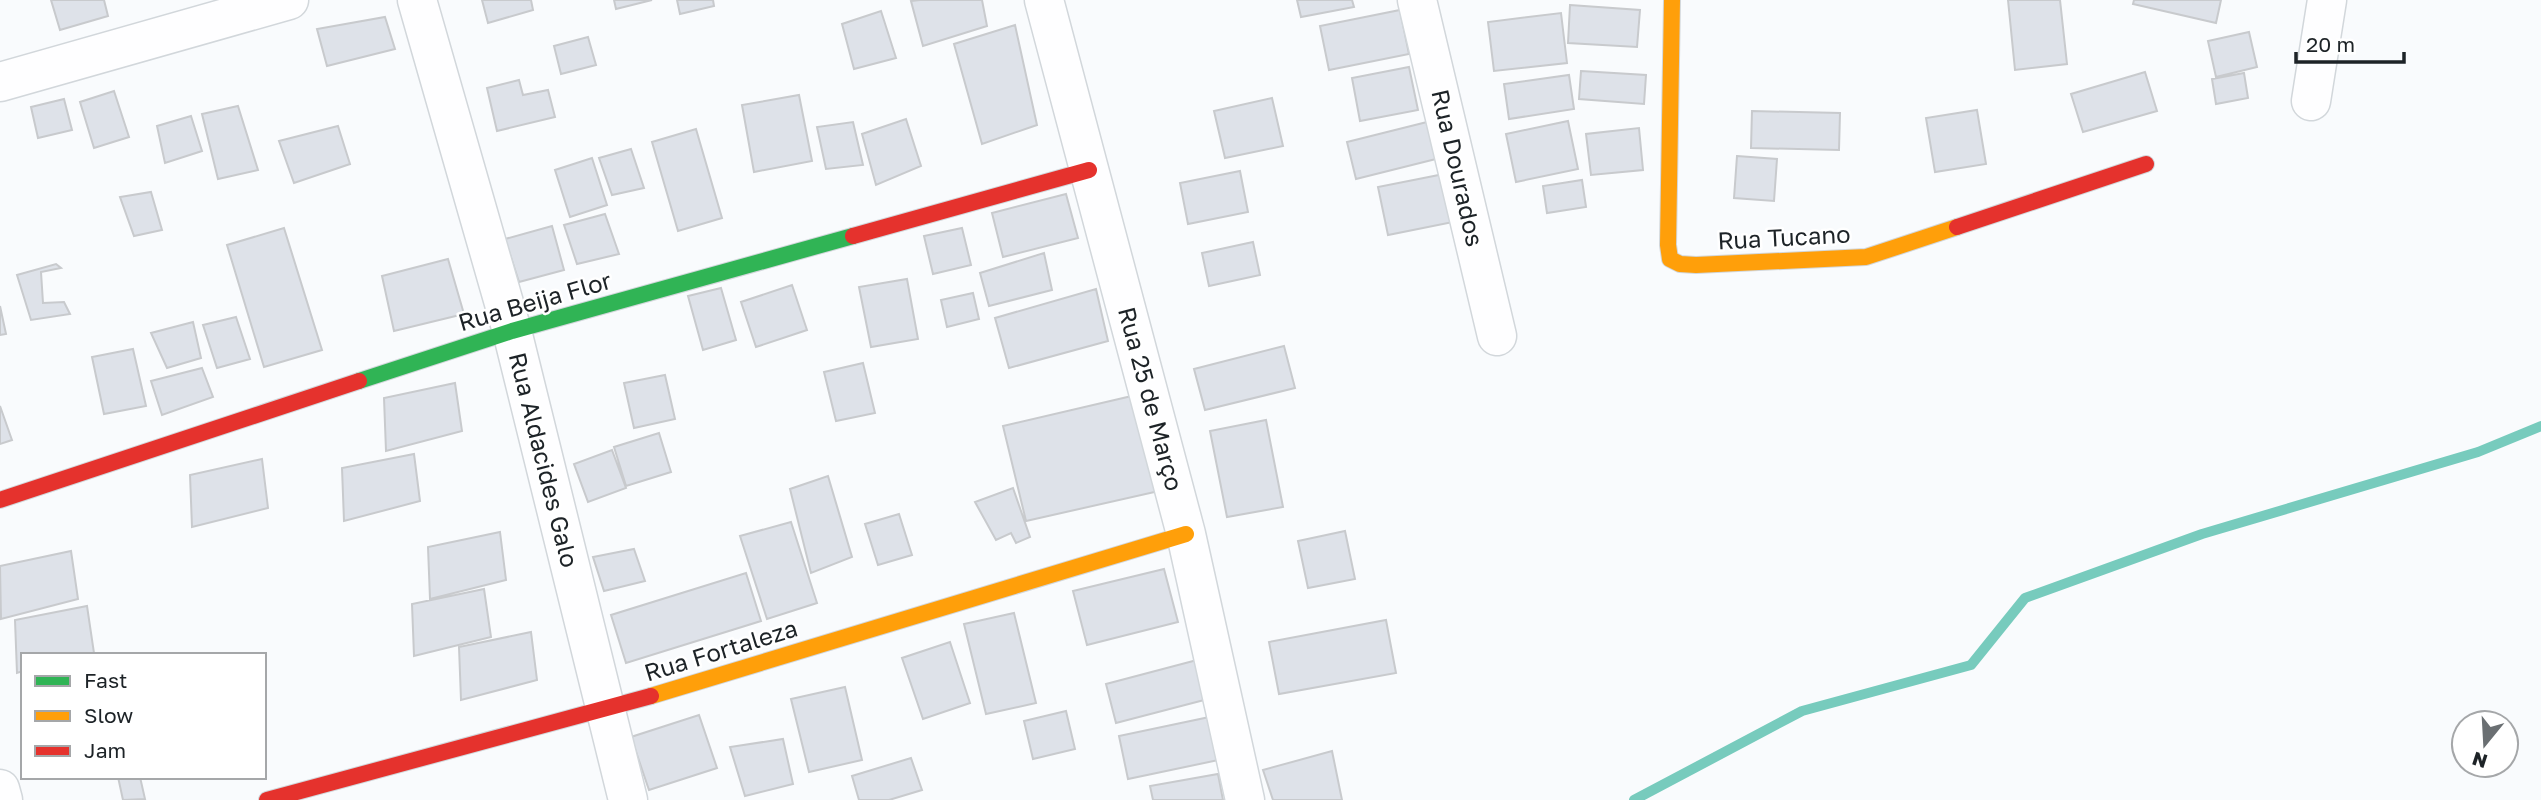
<svg xmlns="http://www.w3.org/2000/svg" width="2541" height="800" font-family="'Golos Text',sans-serif">
  <style>
    .lines { fill: none; stroke-linecap: round; stroke-linejoin: round }
    .stream { stroke: #77cbbd; stroke-width: 10 }
    .building { fill: #dee2e9; stroke: #c8cacd; stroke-width: 2 }
    .street-casing { stroke: #d2d7db; stroke-width: 41 }
    .fast-casing { stroke: #d2d7db; stroke-width: 18 }
    .slow-casing { stroke: #d2d7db; stroke-width: 18 }
    .jam-casing { stroke: #d2d7db; stroke-width: 18 }
    .street { stroke: #fefeff; stroke-width: 38 }
    .fast { stroke: #30b455; stroke-width: 16 }
    .slow { stroke: #ff9f0a; stroke-width: 16 }
    .jam { stroke: #e5322d; stroke-width: 16 }
    .labels { text-anchor: middle; stroke-width: 5; stroke-linejoin: round; paint-order: stroke }
    .street-label { font-size: 24px; fill: #1d2327; stroke: #fff }
  </style>
  <rect width="100%" height="100%" fill="#f9fbfd"/>
  <g class="lines">
    <path class="stream" d="M1634,800L1802,711L1971,665L2025,598L2202,534L2478,452L2541,426"/>
  </g>
  <path class="building" d="M51,0H104L108,16L60,30Z
    M482,0H531L533,10L488,23Z
    M614,0H652L616,9Z
    M677,0H713L714,6L680,14Z
    M920,0H982L987,26L923,46L911,1Z
    M1297,0H1352L1354,7L1301,17Z
    M2008,0H2060L2067,64L2015,70Z
    M2134,0H2221L2216,23L2133,4Z
    M1570,5L1640,10L1637,47L1568,43Z
    M1400,10L1409,54L1329,70L1320,26Z
    M881,11L896,58L854,69L842,24Z
    M1561,13L1567,63L1494,71L1488,22Z
    M385,17L395,49L327,66L317,29Z
    M1015,25L1037,125L982,144L954,44Z
    M2249,32L2257,67L2216,77L2208,41Z
    M588,37L596,65L561,74L554,46Z
    M1409,67L1418,110L1360,121L1352,78Z
    M1581,71L1646,75L1644,104L1579,99Z
    M2145,72L2157,111L2083,132L2071,94Z
    M2244,73L2248,98L2216,104L2212,79Z
    M1569,75L1574,109L1509,119L1504,84Z
    M519,80L523,95L548,90L555,117L497,131L487,88Z
    M114,91L129,137L94,148L80,102Z
    M799,95L812,161L754,172L742,105Z
    M1272,98L1283,146L1225,158L1214,111Z
    M64,99L72,130L38,138L31,107Z
    M238,106L258,170L218,179L202,114Z
    M1977,110L1986,164L1935,172L1926,118Z
    M1752,111L1840,113L1839,150L1751,148Z
    M191,116L202,151L165,163L157,126Z
    M906,119L921,166L876,185L862,134Z
    M1435,120L1444,157L1356,179L1347,142Z
    M1568,121L1578,169L1516,182L1506,134Z
    M853,122L863,165L826,169L817,127Z
    M338,126L350,164L294,183L279,141Z
    M1639,128L1643,170L1591,175L1586,134Z
    M696,129L722,218L678,231L652,142Z
    M631,149L644,188L612,195L599,158Z
    M1737,156L1777,159L1774,201L1734,198Z
    M592,158L607,205L570,217L555,170Z
    M1240,171L1248,212L1188,224L1180,183Z
    M1449,173L1458,221L1388,235L1378,187Z
    M1582,180L1586,207L1547,213L1543,186Z
    M151,192L162,230L134,236L120,197Z
    M1066,194L1078,238L1003,257L992,213Z
    M605,214L619,254L577,264L564,225Z
    M552,226L564,270L519,282L505,239Z
    M284,228L322,350L264,367L227,245Z
    M962,228L971,265L933,274L924,236Z
    M1253,242L1260,275L1209,286L1202,253Z
    M1044,253L1052,290L989,306L980,273Z
    M448,259L464,314L394,331L382,276Z
    M56,264L61,268L41,272L43,303L64,302L70,314L31,320L17,275Z
    M907,279L918,339L871,347L859,287Z
    M792,285L807,330L756,347L741,302Z
    M721,288L736,340L703,350L688,296Z
    M1096,289L1108,341L1009,368L995,318Z
    M973,293L979,319L947,327L941,300Z
    M0,306L6,334L0,335Z
    M236,317L250,359L217,368L203,325Z
    M193,322L201,358L167,368L151,333Z
    M1284,346L1295,388L1205,410L1194,369Z
    M133,349L146,406L104,414L92,357Z
    M863,363L875,413L836,421L824,372Z
    M202,368L213,397L162,415L151,381Z
    M665,375L675,419L634,428L624,383Z
    M455,383L462,431L386,451L384,398Z
    M1136,395L1159,491L1026,521L1003,426Z
    M0,406L12,440L0,444Z
    M1266,420L1283,507L1227,517L1210,431Z
    M659,433L671,472L626,486L614,447Z
    M612,450L626,488L588,502L574,464Z
    M414,454L420,501L344,521L342,468Z
    M262,459L268,508L192,527L190,475Z
    M828,476L852,557L811,573L790,489Z
    M1013,488L1030,537L1016,543L1011,533L996,540L975,502Z
    M899,514L912,555L878,565L865,524Z
    M791,522L817,603L767,619L740,536Z
    M1345,531L1355,579L1308,588L1298,541Z
    M500,532L506,580L430,599L428,547Z
    M634,549L645,581L604,591L593,557Z
    M71,551L78,599L1,619L0,566Z
    M1164,569L1178,622L1087,645L1073,591Z
    M746,573L761,621L626,663L611,615Z
    M484,589L491,637L414,656L412,604Z
    M87,606L94,653L23,655V671L17,673L15,620Z
    M1014,613L1036,703L986,714L964,624Z
    M1386,620L1396,673L1279,694L1269,642Z
    M531,632L537,680L461,700L459,647Z
    M950,642L970,703L923,719L902,658Z
    M1197,660L1208,699L1116,723L1106,684Z
    M845,687L862,760L809,772L791,699Z
    M1066,711L1075,749L1033,759L1024,721Z
    M699,715L717,768L649,790L631,737Z
    M1219,715L1228,758L1128,779L1119,736Z
    M783,739L793,784L745,796L730,747Z
    M1332,751L1342,800H1273L1263,770Z
    M911,758L922,790L889,800H859L852,776Z
    M1218,774L1223,800H1153L1150,786Z
    M118,777H140L145,799L123,800Z"/>
  <g class="lines">
    <defs>
      <path id="street" d="M417,0L512,331L628,800
        M1044,0L1186,534L1245,800
        M1417,0L1497,336
        M0,82L289,0
        M2311,101L2327,0
        M0,789L3,800"/>
      <path id="fast" d="M359,381L512,331L853,236"/>
      <path id="slow" d="M1672,0L1668,245L1670,259L1680,264L1696,265L1866,257L1957,227
        M651,696L1186,534"/>
      <path id="jam" d="M1957,227L2146,164
        M853,236L1089,170
        M0,500L359,381
        M267,800L651,696"/>
    </defs>
    <use href="#street" class="street-casing"/>
    <use href="#fast" class="fast-casing"/>
    <use href="#slow" class="slow-casing"/>
    <use href="#jam" class="jam-casing"/>
    <use href="#street" class="street"/>
    <use href="#fast" class="fast"/>
    <use href="#slow" class="slow"/>
    <use href="#jam" class="jam"/>
  </g>
  <g class="labels">
    <g class="street-label">
      <text transform="translate(1457 168) rotate(77)" y="8">Rua Dourados</text>
      <text transform="translate(1784 238) rotate(-3)" y="8">Rua Tucano</text>
      <text transform="translate(535 302) rotate(-16)" y="8">Rua Beija Flor</text>
      <text transform="translate(1150 399) rotate(75)" y="8">Rua 25 de Março</text>
      <text transform="translate(543 460) rotate(76)" y="8">Rua Aldacides Galo</text>
      <text transform="translate(721 651) rotate(-17)" y="8">Rua Fortaleza</text>
    </g>
  </g>
  <rect x="21" y="653" width="245" height="126" fill="#ffffff" stroke="#a5a7a9" stroke-width="2"/>
  <rect x="35" y="676" width="35" height="10" fill="#30b455" stroke="#a5a7a9" stroke-width="2"/>
  <text x="84" y="688" font-size="21" fill="#1d2327">Fast</text>
  <rect x="35" y="711" width="35" height="10" fill="#ff9f0a" stroke="#a5a7a9" stroke-width="2"/>
  <text x="84" y="723" font-size="21" fill="#1d2327">Slow</text>
  <rect x="35" y="746" width="35" height="10" fill="#e5322d" stroke="#a5a7a9" stroke-width="2"/>
  <text x="84" y="758" font-size="21" fill="#1d2327">Jam</text>
  <g transform="translate(2485 744) rotate(198)"><circle r="33" fill="#ffffff" stroke="#a5a7a9" stroke-width="2"/>
  <path d="M0-5L12 26L0 18L-12 26Z" fill="#6a6f72"/>
  <text y="-10" font-size="19" font-weight="bold" text-anchor="middle" fill="#1d2327">N</text>
  </g>
  <path d="M2296 52v10h108v-10" fill="none" stroke="#1d2327" stroke-width="3.5"/>
  <text x="2306" y="52" font-size="21" fill="#1d2327" stroke="#ffffff" stroke-width="5" paint-order="stroke">20 m</text>
</svg>
